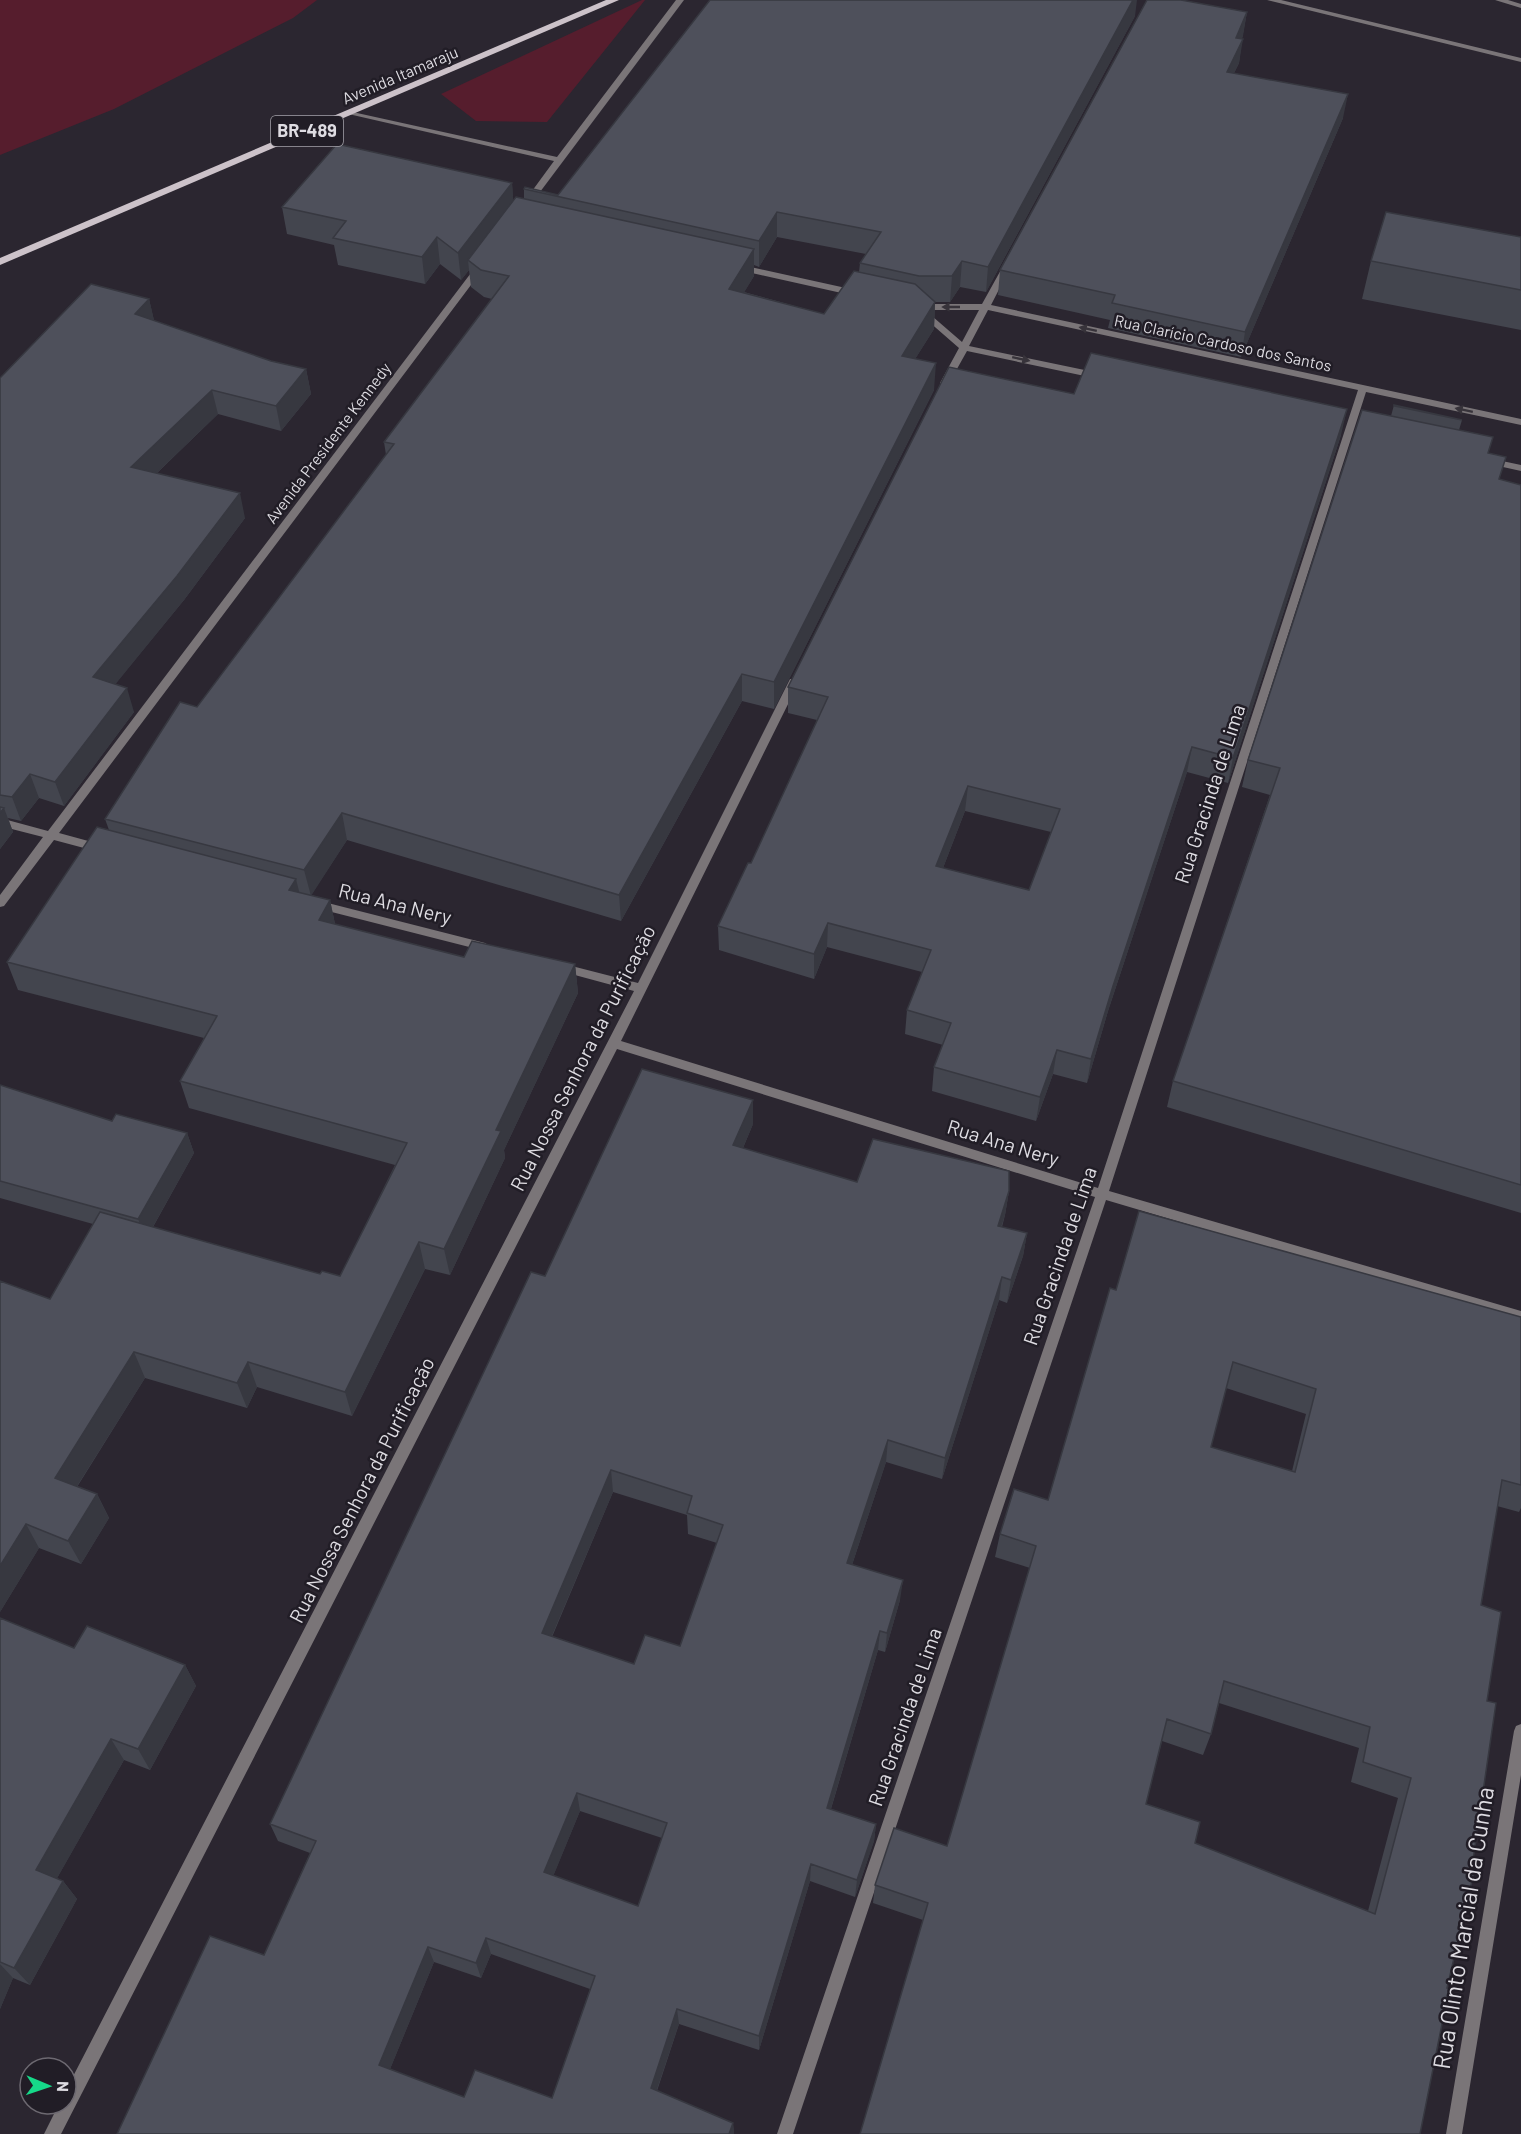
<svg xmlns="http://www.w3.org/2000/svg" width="1521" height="2134" font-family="Barlow,sans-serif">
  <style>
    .green { fill: #561d2d }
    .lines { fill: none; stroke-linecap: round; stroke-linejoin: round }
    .minor { fill: #7a7578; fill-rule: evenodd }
    .tertiary { fill: #7a7578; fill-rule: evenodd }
    .primary { fill: #ccc2c9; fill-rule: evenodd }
    .wall { fill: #43454e; fill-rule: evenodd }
    .shaded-wall { fill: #373840 }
    .building { fill: #4e505b; stroke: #373840; stroke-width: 1.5; fill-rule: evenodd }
    .oneway { fill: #37333a }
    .labels { text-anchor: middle; stroke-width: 5; stroke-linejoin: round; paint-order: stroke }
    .far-street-label { font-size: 16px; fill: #dedce2; stroke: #211d26 }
    .shield { fill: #211d26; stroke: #a5a3aa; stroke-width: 1.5 }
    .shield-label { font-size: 18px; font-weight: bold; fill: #dedce2 }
    .street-label { font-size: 20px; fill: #dedce2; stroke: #211d26 }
    .near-street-label { font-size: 24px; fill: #dedce2; stroke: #211d26 }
  </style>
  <rect width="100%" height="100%" fill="#2b2630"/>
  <path class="green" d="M0,0H317L293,18L114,109L0,155Z
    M642,0H645L547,122L476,121L441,94Z"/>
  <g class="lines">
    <path class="minor" d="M676,0H684L531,204L524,202L554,161L344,113L348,111L557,157Z
      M1495,0H1508L1521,4V8Z
      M480,264L483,265V269L59,833L103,845L105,848L103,851L99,852L54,840L4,906L0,907V895L43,837L0,826V818L48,831L477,265Z
      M737,264L855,290L859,293L855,296L734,269V265Z
      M1006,265L1010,268L991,305L1521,419V425L1366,392L1109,1191L1521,1311V1323L1106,1200L793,2134H777L1095,1197L617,1049L61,2134H44L59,2104H66V2090L634,991L560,971L554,967L560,963L638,983L790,679H798L799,682L621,1041L1098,1188L1358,390L988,310L969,346L1099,373L1104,376L1099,379L967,351L948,385H942L940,383L959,348L920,314L918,312L921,310L914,307L919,304H982L1002,268ZM925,310H979L962,342Z
      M1488,458L1521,465V471L1485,463L1483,461Z
      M316,900L485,943L491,947L485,951L312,907L310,904Z
      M1521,1724V1775L1462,2134H1446L1514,1731L1516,1726Z"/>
    <path class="tertiary" d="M1267,0H1281L1521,58V62Z"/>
    <path class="primary" d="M606,0H619L0,265V258Z"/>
  </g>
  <path class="wall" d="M1247,12L1242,39L1239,63L1234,73L1343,118L1241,357L1108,328L1110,320L998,295L1000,270Z
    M1135,16L986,292L960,287L950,302H935L934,329L915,359L934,390L774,709L742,701L621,921L347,840L311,895L330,900L335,924L464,957L575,964L578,993L504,1150L505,1158L450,1275L425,1269L352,1416L257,1387L247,1408L145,1378L77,1487L97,1494L109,1518L81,1564L39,1548L0,1612L50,1299L93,1224L0,1198V1085L112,1121L187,1133L194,1153L153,1227L320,1274L340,1276L395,1165L189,1108L180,1081L204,1038L18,990L7,962L109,830L105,819L197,707L386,455L384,442L492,299L484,297L471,287L469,270L461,280L440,264L425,284L338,265L334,245L287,234L282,207L512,183L513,201L524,198V189L558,195ZM777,237L866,254L860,263L859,272L824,314L744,292L754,276V265L759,267Z
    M1521,237V330L1362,299L1371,261Z
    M149,299L154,321L271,361L306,369L311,394L281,431L218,414L157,473L245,518L184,600L115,684L134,712L64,806L39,798L21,821L8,818L13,832L0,849V378Z
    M1074,394L1341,435L1228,783L1187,772L1108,1011L1087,1083L1053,1074L1036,1121L932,1091L934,1067L943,1045L905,1034L907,1010L922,972L827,947L814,979L719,950L718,926L751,863L817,720L788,713V687ZM965,811L1051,832L1029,890L943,868Z
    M1394,405L1462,420L1459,430L1488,453L1499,479L1521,485V1213L1167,1107L1173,1081L1270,795L1242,787L1248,760L1391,416Z
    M753,1124L743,1148L857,1182L1009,1191L1005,1215L1002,1227L1027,1233L1023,1256L1007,1303L999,1300L942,1479L886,1462L852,1565L900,1600L885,1652L878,1650L831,1809L876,1824L874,1841L855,1897L810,1881L759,2050L679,2024L657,2091L733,2123L734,2134H117L264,1955L310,1853L278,1841L270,1824L545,1276ZM613,1492L687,1515L688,1534L717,1543L680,1646L634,1664L552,1637ZM580,1811L662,1838L638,1906L553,1876ZM491,1954L590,1989L552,2098L464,2097L390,2069L434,1962L481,1978Z
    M1116,1290L1521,1317V1508L1519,1512L1497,1506L1481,1605L1487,1701L1447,1988L923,1920L873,1903L875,1885L947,1846L1030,1568L995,1557L1000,1534L1048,1500ZM1226,1388L1306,1414L1292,1471L1211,1447ZM1219,1703L1359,1748L1351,1782L1398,1798L1368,1911L1195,1843L1146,1804L1162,1741L1203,1755L1211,1734Z
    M0,1618L74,1648L185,1665L196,1686L150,1770L124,1760L57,1878L63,1881L77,1899L30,1985L13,1978L0,2009Z"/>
  <path class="shaded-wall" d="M1133,0H1137L1135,16L986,292L988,267Z
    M1247,12L1243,36L1231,62L1236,38Z
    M1243,39L1239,63L1223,96L1227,72Z
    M1348,94L1343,118L1241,357L1245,332Z
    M512,183L514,210L468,260L469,270L461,280L458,253Z
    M777,212V237L759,267V241Z
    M437,237L440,264L425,284L422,257Z
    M754,249V276L730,316L729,289Z
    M962,261L960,287L950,302L952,276Z
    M149,299L155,324L135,314Z
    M935,302L934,329L900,383L902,356Z
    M936,363L934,390L774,709V682Z
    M306,369L311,394L281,431L276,406Z
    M212,390L218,414L138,491L131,467Z
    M1347,409L1341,435L1228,783L1233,758Z
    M240,493L245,518L184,600L101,702L93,677Z
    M742,674V701L621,921L619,895Z
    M127,688L134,712L64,806L55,782Z
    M1192,747L1187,772L1108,1011L1087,1083L1091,1059L1113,986Z
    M30,774L39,798L21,821L12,797Z
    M968,786L965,811L934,891L936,866Z
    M4,808L13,832L0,849V813Z
    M342,813L347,840L311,896L304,870Z
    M296,879L303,907L289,890Z
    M330,900L336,929L319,920Z
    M828,923L827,947L814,979V954Z
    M575,964L578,993L504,1150L505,1158L450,1275L444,1249L496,1130Z
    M1057,1050L1053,1074L1036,1121L1040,1097Z
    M753,1100V1124L734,1169L733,1145Z
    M187,1133L194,1153L146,1239L138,1219Z
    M1009,1191L1005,1215L994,1249L998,1226Z
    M1027,1233L1023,1256L1007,1303L1011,1280Z
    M419,1242L425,1269L352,1416L345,1392Z
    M1002,1277L999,1300L942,1479L945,1458Z
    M134,1352L145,1378L67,1502L55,1478Z
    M248,1362L257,1387L247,1408L237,1383Z
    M888,1440L886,1462L846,1583L847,1563Z
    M611,1470L613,1492L545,1652L542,1633Z
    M97,1494L109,1518L81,1564L68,1541Z
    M26,1524L39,1548L0,1612V1566Z
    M903,1580L900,1600L885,1652L887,1633Z
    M880,1631L878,1650L826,1825L827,1808Z
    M185,1665L196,1686L150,1770L138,1749Z
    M111,1739L124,1760L51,1889L36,1870Z
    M577,1793L580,1811L548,1889L544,1872Z
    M876,1824L874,1841L855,1897L857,1880Z
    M811,1864L810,1881L759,2050V2036Z
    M63,1881L77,1899L30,1985L14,1968Z
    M486,1938L491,1954L481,1978L476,1963Z
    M428,1947L434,1962L386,2079L379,2065Z
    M0,1964L13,1978L0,2009Z
    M677,2009L679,2024L653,2101L651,2088Z
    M733,2123L734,2134H729Z"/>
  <path class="building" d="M710,0H1133L988,267L962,261L952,276H919L860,263L881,232L777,212L759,241L524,189L525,187L558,195Z
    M1147,0H1181L1247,12L1236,38L1243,39L1227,72L1348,94L1245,332L1112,303L1115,295L1000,270Z
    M337,144L512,183L458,253L437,237L422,257L333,238L346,221L282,207Z
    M516,197L754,249L729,289L824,314L854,271L915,284L935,302L902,356L936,363L774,682L742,674L619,895L342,813L304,870L105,819L180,702L197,707L394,444L384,442L509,276L481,270L468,260Z
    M1386,212L1521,237V290L1371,261Z
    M91,284L149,299L135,314L271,361L306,369L276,406L212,390L131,467L240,493L177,576L93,677L127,688L55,782L30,774L12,797L0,795V378Z
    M1091,353L1347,409L1233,758L1192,747L1113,986L1091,1059L1057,1050L1040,1097L934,1067L951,1023L907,1010L931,950L828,923L814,954L718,926L748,863H751L828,697L788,687L949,367L1074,394ZM968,786L1060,809L1029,890L936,866Z
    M1394,405L1462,420L1394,406Z
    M1362,410L1493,437L1488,453L1506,457L1499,479L1521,485V1185L1173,1081L1280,768L1248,760Z
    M0,807L4,808L0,813Z
    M97,827L296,879L289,890L330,900L319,920L464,957L472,941L575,964L496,1130L501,1131L444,1249L419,1242L345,1392L248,1362L237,1383L134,1352L55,1478L97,1494L68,1541L26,1524L0,1566V1281L50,1299L100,1212L320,1274L322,1271L340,1276L407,1143L180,1081L217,1016L7,962Z
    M642,1069L753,1100L733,1145L857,1182L873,1139L1009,1171V1191L998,1226L1027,1233L1011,1280L1002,1277L945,1458L888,1440L847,1563L903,1580L887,1633L880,1631L827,1808L876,1824L857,1880L811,1864L759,2036L677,2009L651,2088L733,2123L729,2134H117L210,1936L264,1955L316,1841L270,1824L531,1272L545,1276ZM611,1470L692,1496L687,1513L723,1525L680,1646L645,1635L634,1664L542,1633ZM577,1793L667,1823L638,1906L544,1872ZM486,1938L595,1976L552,2098L475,2070L464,2097L379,2065L428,1947L476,1963Z
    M0,1085L112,1121L116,1114L187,1133L138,1219L0,1181Z
    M1139,1211L1521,1317V1485L1502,1480L1481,1605L1501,1612L1487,1701L1496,1703L1472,1867L1475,1868L1447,1988L1449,1989L1420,2134H860L928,1903L875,1885L894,1828L947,1846L1036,1546L1000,1534L1014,1489L1048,1500L1110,1288L1116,1290ZM1233,1362L1316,1389L1295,1472L1211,1447ZM1224,1681L1370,1727L1363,1762L1411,1778L1375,1914L1195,1843L1200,1822L1146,1804L1167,1719L1211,1734Z
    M0,1618L74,1648L87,1626L185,1665L138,1749L111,1739L36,1870L63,1881L14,1968L0,1962Z"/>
  <defs><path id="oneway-solid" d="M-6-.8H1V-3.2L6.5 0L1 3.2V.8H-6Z" transform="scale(1.5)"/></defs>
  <g class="oneway">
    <use href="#oneway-solid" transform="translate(951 307) rotate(-180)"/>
    <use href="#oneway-solid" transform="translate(1088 329) rotate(-168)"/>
    <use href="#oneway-solid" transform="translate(1021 359) rotate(12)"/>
    <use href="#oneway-solid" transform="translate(1464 410) rotate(-168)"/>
  </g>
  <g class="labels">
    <g class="far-street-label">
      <text transform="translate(400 75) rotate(-23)" y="6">Avenida Itamaraju</text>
      <text transform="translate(1223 343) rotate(12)" y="6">Rua Clarício Cardoso dos Santos</text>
      <text transform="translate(328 443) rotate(-53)" y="6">Avenida Presidente Kennedy</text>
    </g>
    <rect class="shield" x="271" y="116" width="72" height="30" rx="4.5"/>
    <g class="shield-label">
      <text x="307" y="137">BR-489</text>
    </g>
    <g class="street-label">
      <text transform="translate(1210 794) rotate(-72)" y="7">Rua Gracinda de Lima</text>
      <text transform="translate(395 904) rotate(14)" y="7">Rua Ana Nery</text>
      <text transform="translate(583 1058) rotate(-63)" y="7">Rua Nossa Senhora da Purificação</text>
      <text transform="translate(1003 1143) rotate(17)" y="7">Rua Ana Nery</text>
      <text transform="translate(1060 1256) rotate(-71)" y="7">Rua Gracinda de Lima</text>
      <text transform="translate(362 1490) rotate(-63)" y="7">Rua Nossa Senhora da Purificação</text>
      <text transform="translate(905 1717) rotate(-71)" y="7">Rua Gracinda de Lima</text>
    </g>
    <g class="near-street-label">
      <text transform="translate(1464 1928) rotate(-81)" y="8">Rua Olinto Marcial da Cunha</text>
    </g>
  </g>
  <g transform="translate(48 2086) rotate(92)"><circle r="28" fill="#211d26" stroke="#6d6971" stroke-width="1.5"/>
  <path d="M0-4.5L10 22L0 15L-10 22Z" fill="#16d989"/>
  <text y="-9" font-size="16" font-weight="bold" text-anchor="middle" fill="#dedce2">N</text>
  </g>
</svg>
